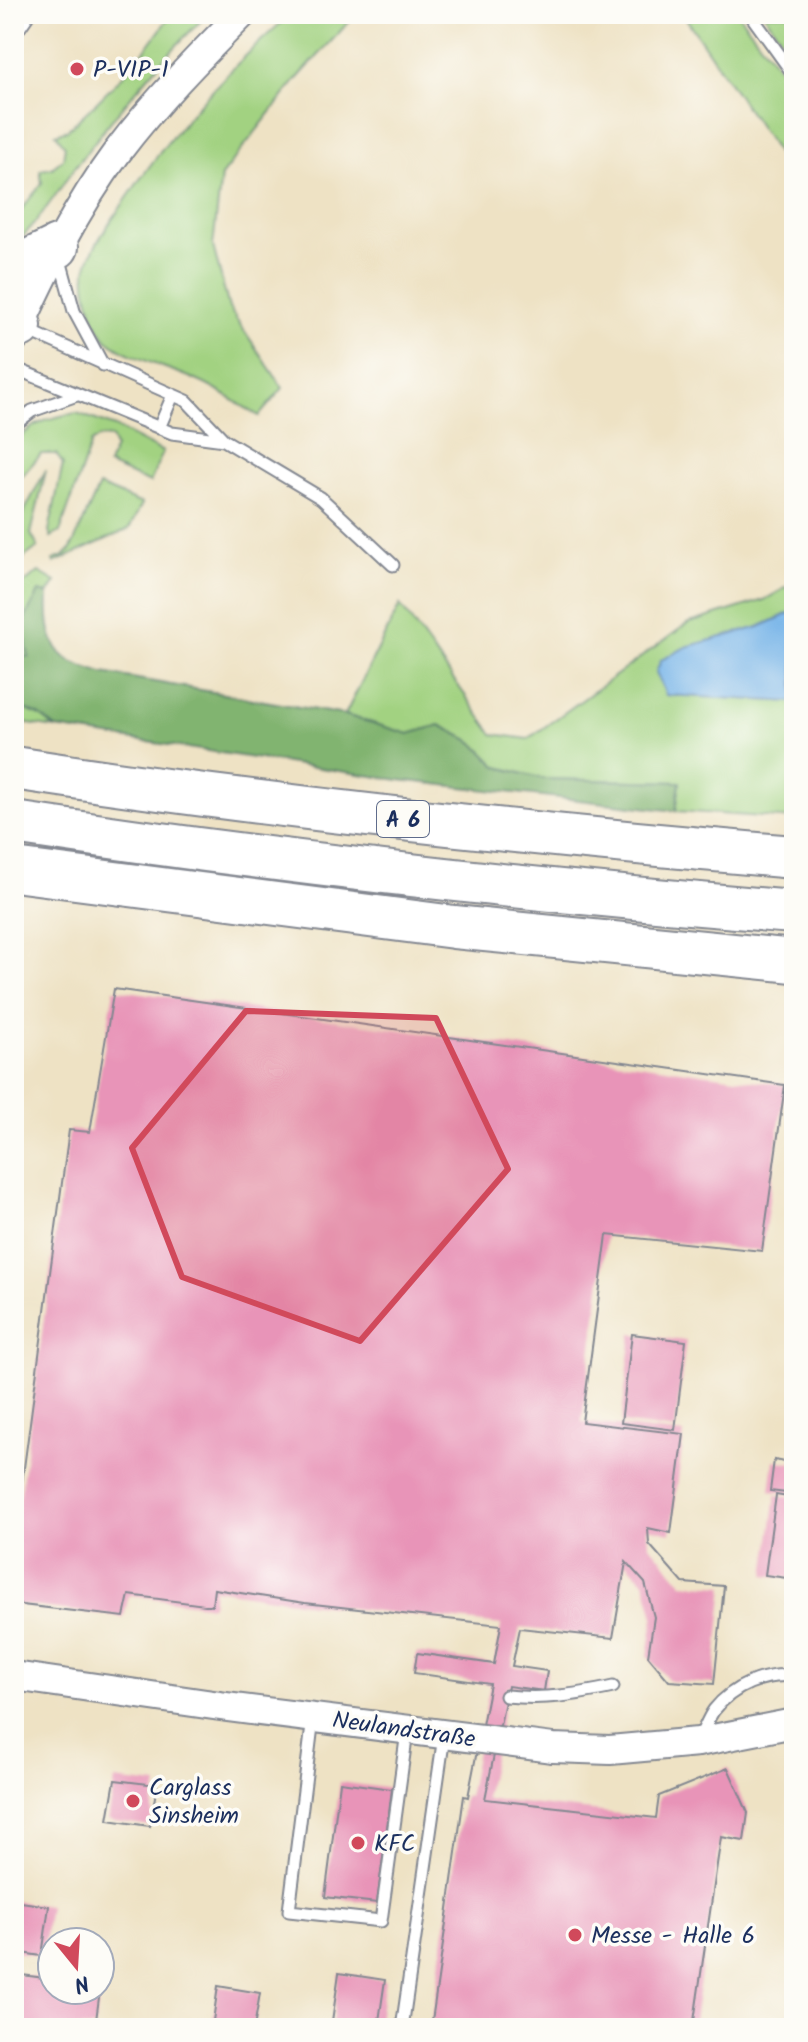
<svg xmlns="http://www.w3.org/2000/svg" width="808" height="2042" font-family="Kalam,sans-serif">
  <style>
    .green { fill: #a2d281; stroke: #5e8070; stroke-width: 2 }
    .forest { fill: #81b46f; stroke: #4e7266; stroke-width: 2 }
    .water { fill: #75b3e8; stroke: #4871a3; stroke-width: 2 }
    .building { fill: #e894b8 }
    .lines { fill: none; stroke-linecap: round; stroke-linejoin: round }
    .service-casing { stroke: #848891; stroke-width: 15 }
    .tertiary-casing { stroke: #848891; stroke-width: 32 }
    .motorway-casing { stroke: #848891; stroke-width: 46 }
    .service { stroke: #fff; stroke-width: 11 }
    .tertiary { stroke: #fff; stroke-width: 28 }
    .motorway { stroke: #fff; stroke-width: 42 }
    .marked { fill: #d1495b; fill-opacity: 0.2; stroke: #d1495b; stroke-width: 6; stroke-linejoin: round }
    .poi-dot { fill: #d1495b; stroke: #fdfcf7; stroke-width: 3 }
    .labels { text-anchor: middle; stroke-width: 7; stroke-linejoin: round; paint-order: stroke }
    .shield { fill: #fdfcf7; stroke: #5f6c8c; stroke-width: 2 }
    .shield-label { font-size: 22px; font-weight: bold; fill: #1b2f5e }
    .poi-label { font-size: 24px; fill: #1b2f5e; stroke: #fdfcf7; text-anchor: start }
    .street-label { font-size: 24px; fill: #1b2f5e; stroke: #fdfcf7 }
  </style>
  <rect width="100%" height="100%" fill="#fdfcf7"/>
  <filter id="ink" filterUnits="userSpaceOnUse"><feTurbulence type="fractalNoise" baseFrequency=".0125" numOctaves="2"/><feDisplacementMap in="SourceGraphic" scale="16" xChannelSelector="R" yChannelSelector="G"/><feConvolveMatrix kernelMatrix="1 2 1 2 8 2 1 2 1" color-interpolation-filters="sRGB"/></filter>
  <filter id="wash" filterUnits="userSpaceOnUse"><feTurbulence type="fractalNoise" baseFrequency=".006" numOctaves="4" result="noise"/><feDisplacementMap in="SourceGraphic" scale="32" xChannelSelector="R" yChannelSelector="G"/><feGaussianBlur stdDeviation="1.8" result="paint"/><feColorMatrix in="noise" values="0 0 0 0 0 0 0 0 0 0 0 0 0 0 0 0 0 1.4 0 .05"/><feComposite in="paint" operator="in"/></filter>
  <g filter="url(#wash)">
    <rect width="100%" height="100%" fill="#eee2c4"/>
    <path class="green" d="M171,14H208C161,58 121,107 82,158C60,187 41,220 14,245V219L42,183L40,170L52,168L63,159L65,146L56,134L67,130C107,94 142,59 171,14Z
      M291,14H356L297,79L221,176L213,246L229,308L283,388L259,416C238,404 218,389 196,380C170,368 128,358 107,340C94,328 82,284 87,267C93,244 110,223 123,204C171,132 226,70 291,14Z
      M683,14H738L794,87V178Z
      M764,14H789L794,21V56Z
      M77,413L115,427L163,452L150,483L108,465L115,447L111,438L100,437L91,443L60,532L51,537L49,531L63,464L56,454H41L21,477L14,492C14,479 12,464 14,452C19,425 55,416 77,413Z
      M46,470L31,534L38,547L14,565V531Z
      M99,486L142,504L129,529L54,563L53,560L64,556L71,549Z
      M39,572L56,582L48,594L39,593L22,624L29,658L14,655V591Z
      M794,583V611L759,627L686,647L678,652L666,695L794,702V819L676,811L680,782L544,779L498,767L473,742L440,725L409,734L345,715L400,605L493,734L528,739L687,624L764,600Z
      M14,705L39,715L56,728L14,722Z"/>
    <path class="forest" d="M39,592L48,594C47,617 47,643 67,659C76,666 92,669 103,673L345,715L409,734L440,725L473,742L498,767L544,779L680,782L676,811L399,780L56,728L39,715L14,705V655L29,657L22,624Z"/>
    <path class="water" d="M794,611V702L666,695L656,672L661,660L686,647L759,627Z"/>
    <g id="blocks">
      <path class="building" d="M114,989L785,1085L762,1251L607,1235L582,1422L684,1434L671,1533L648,1528L649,1544L683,1583L724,1586L714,1684L669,1681L648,1656L654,1617L645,1583L626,1562L613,1638L520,1628L512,1666L547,1671L544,1691L508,1686L485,1799L656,1818L659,1796L728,1768L748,1813L744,1841L721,1837L693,2028H431L464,1796L468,1797L490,1684L414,1673L417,1653L494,1664L501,1625L305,1603L214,1589L212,1606L129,1595L124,1617L14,1604V1543L69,1130L90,1132Z
        M632,1334L686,1341L675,1430L621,1423Z
        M792,1453L794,1494L770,1491L774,1460L791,1463Z
        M776,1495L794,1498V1579L765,1575Z
        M115,1780L157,1785L150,1826L108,1820Z
        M340,1782L392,1789L377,1903L325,1897Z
        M14,1901L49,1906L42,1956L14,1952Z
        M339,1973L385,1980L378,2028H331Z
        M14,1974L52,1979V1990H100L95,2028H14Z
        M218,1986L260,1993L254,2028H212Z"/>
    </g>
  </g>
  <g filter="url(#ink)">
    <use href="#blocks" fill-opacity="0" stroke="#848891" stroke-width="2"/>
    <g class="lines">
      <defs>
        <path id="service" d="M750,14L794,75
          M14,29L20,27L29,14
          M59,256L74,311L103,365
          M25,329L187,401L224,440L321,498L393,565
          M14,368L172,433L224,440
          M14,425L32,411L77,395
          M159,428L173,395
          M506,1696C546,1700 575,1695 613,1687
          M313,1718L289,1911L381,1921L407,1732
          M699,1739C704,1730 708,1718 714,1710C733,1686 764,1673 794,1676
          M402,2028L444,1736"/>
        <path id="tertiary" d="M14,339C43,274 75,209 118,151C155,102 199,57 242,14
          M14,1676L227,1707L553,1748L610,1750L698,1742L794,1723"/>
        <path id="motorway" d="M14,268L57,247
          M14,324L20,326
          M14,768C273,808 533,835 794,857
          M14,823C273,862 533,891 794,912
          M14,870L454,927L794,961"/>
      </defs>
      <use href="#service" class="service-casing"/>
      <use href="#tertiary" class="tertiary-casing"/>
      <use href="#motorway" class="motorway-casing"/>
      <use href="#service" class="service"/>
      <use href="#tertiary" class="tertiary"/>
      <use href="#motorway" class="motorway"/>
    </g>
  </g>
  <path class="marked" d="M246,1011L436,1018L508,1169L360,1341L182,1277L132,1148Z"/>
  <g class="poi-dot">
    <circle cx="77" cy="69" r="8"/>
    <circle cx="133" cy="1801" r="8"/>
    <circle cx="358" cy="1843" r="8"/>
    <circle cx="575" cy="1935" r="8"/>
  </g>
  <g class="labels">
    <rect class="shield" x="377" y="801" width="52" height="36" rx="6"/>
    <g class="shield-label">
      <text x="403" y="827">A 6</text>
    </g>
    <g class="poi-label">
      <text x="93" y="77">P-VIP-1</text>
      <text x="149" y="1795">Carglass<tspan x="149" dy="28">Sinsheim</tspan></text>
      <text x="374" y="1851">KFC</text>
      <text x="591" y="1943">Messe - Halle 6</text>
    </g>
    <g class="street-label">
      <text transform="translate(404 1729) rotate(8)" y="8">Neulandstraße</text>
    </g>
  </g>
  <rect width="808" height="2042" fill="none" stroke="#fdfcf7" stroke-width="48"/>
  <g transform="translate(76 1966) rotate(162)"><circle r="38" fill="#fdfcf7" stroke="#a3aaba" stroke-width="2"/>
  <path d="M0-6L14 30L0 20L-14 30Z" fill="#d1495b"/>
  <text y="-12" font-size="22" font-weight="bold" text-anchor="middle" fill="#1b2f5e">N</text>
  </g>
</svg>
